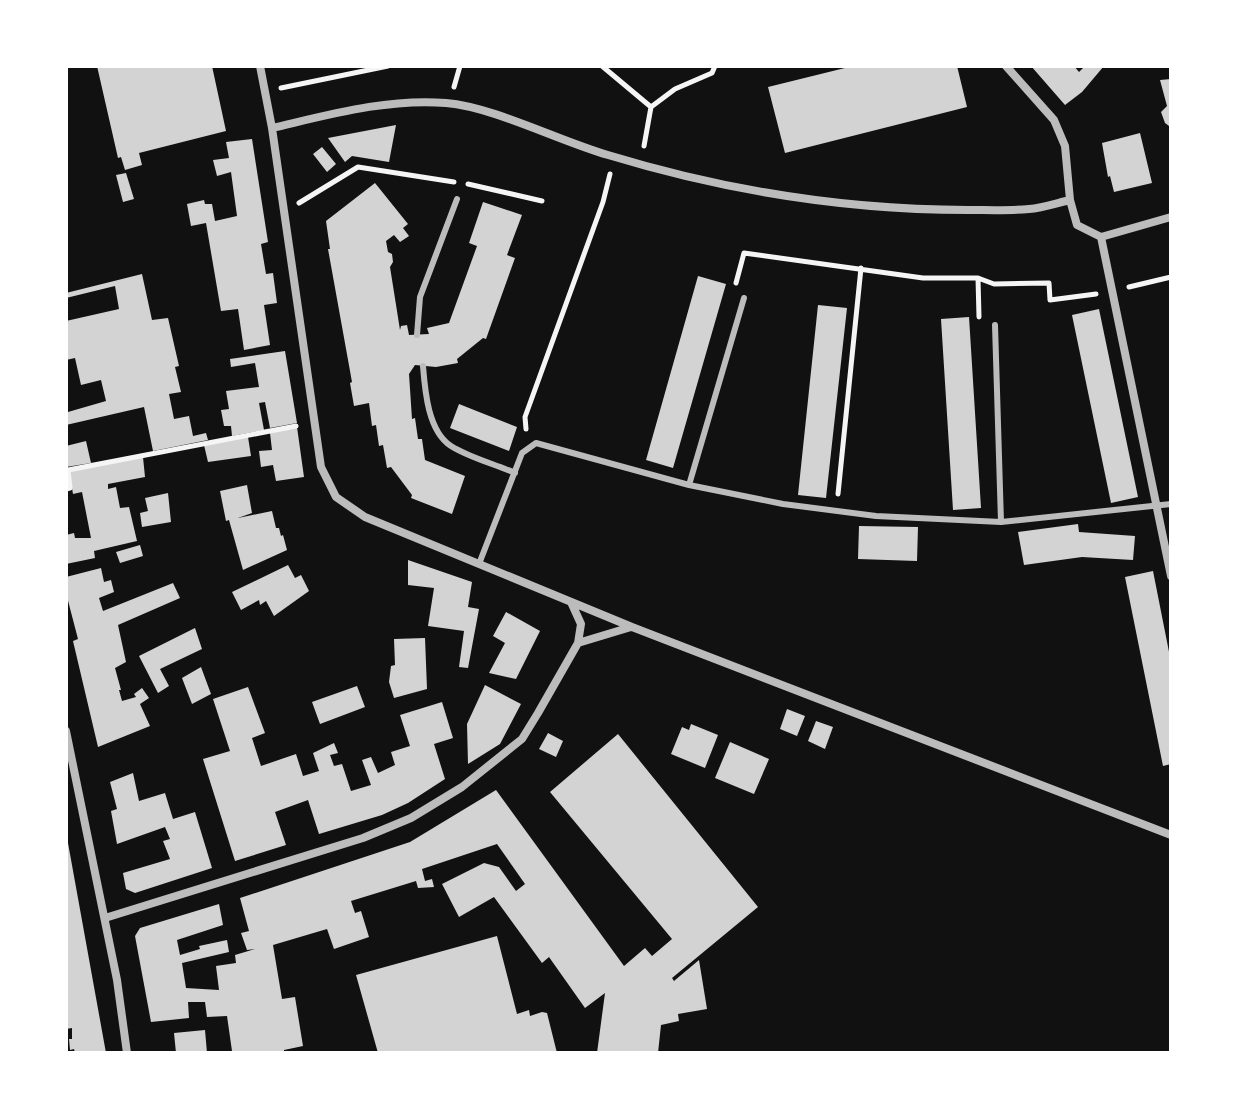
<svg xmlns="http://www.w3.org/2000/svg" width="1237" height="1119" font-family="'Source Sans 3',sans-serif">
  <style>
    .building { fill: #d3d3d3 }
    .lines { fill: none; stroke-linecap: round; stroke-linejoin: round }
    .path { stroke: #f5f5f5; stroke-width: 5 }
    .service { stroke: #bcbcbc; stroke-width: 6 }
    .minor { stroke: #bcbcbc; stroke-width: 8 }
  </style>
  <rect width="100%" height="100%" fill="#111"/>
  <path class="building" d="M97,66H212L226,131L139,153L142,165L125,170L121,157L118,158Z
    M853,66H957L967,107L785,153L768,87Z
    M1031,66H1074L1079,72L1085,66H1104L1082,92L1065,105Z
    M1171,79V126H1169L1165,123L1161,112L1167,106L1160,80Z
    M396,125L389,162L352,156L345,162L328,138Z
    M1140,133L1152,183L1114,192L1110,176L1108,177L1102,143Z
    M252,139L268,242L261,244L266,274L273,273L277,303L264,305L270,345L244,350L238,309L221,311L206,223L191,226L187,204L204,200L205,204H212L215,221L237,216L231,172L217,176L213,160L229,158L226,142Z
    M322,147L336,164L327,172L313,154Z
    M126,173L134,199L123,202L116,175Z
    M375,183L408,224L403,228L409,236L400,242L394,235L386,241L388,252L392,254L393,262L390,267L400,330L401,326L407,325L409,335L429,334L427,328L449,323L477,246L469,243L483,202L522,215L507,255L515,258L486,339L483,338L457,359L458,363L436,367L415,365L409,374L412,419L415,418L418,439H422L425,460L465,476L452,514L411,498L412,495L391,467L387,468L383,445L379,446L376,425L372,426L369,403L354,406L350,383L352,382L328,249H330L326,221Z
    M142,274L152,320L168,318L179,366L175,367L181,392L169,394L174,419L189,416L193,436L206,433L208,440L153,451L144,407L66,425L68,412L106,401L101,380L81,385L75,358L66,360V321L119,309L115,286L66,298V293Z
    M698,276L726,284L673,468L646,460Z
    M818,305L847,308L826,498L798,495Z
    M1099,309L1138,497L1111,503L1072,315Z
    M969,317L981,508L953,510L941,319Z
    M285,351L297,423L270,428L265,402L259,403L264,430L232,436L231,426H224L221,410L229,409L226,391L259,387L255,363L231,367L230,359Z
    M459,404L517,427L509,451L450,428Z
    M297,427L304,477L276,481L273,465L261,467L259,451L272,450L270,433Z
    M248,437L251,456L208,462L204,445Z
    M86,441L91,463L66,467V446Z
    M143,457L145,477L108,484V489L116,487L120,508L129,507L137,541L94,551L95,558L66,564V535L74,533L75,538H91L82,492L73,494L69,471Z
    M247,485L252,513L238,518L272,511L276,528H279L281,536L283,535L287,550L243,570L229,520L226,521L220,491Z
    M168,493L171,522L142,527L140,513L148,511L145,498Z
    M1078,524L1079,532L1135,536L1133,560L1082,557L1024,565L1018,532Z
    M859,526L918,527L917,561L858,559Z
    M140,545L143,556L120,563L116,552Z
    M408,560L472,582L468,607L479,609L468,668L459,667L464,631L428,626L434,588L408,585Z
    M288,565L295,578L301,575L309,591L274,616L266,601L260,605L259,600L241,610L232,592Z
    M101,568L104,582L111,580L114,592L99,598L103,611L173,583L180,598L118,625L126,662L115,668L121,690H119L122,701L136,697L134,694L142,688L149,698L140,704L150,726L98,747L73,641L78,639L66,593V577Z
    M1153,571L1171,662V764L1163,766L1125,577Z
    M506,612L540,631L516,679L489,673L505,643L493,636Z
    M195,628L202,649L160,669L169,686L158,693L139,656Z
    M425,638L427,689L394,698L389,682L391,666L395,665L394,639Z
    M201,667L211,694L192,704L182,678Z
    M485,685L521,704L500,744L468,764L467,724Z
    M357,686L365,707L320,724L312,702Z
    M248,687L265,733L252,738L261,766L296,754L303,776L319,771L313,753L334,743L338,753L330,755L334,766L342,764L351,791L371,785L362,760L371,757L378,773L395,765L391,752L410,746L400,715L442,702L453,738L434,744L445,779L408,803L382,815L319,834L308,800L275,812L286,845L235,861L203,759L230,751L213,699Z
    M787,709L805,716L797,736L780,729Z
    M816,721L833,727L825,749L808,741Z
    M691,724L718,735L705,768L671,754L682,727L689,730Z
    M548,733L563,741L556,757L539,749Z
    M618,734L758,907L672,978L674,981L699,960L707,1009L678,1014L679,1021L661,1025L658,1053H597L605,993L585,1008L549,957L542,963L494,897L459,917L442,884L484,863L499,867L516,891L525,884L497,844L422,869L425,881L432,879L434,887L418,888L416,881L351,901L355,913L361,911L369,937L334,949L327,929L273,945L282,999L295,997L303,1046L284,1050V1053L232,1051L227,1016L207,1017L205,1002H188L189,1018L151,1022L135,936L140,928L219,904L223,925L177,940L180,955L200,949L199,946L227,940L229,952L182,963L186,988L219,990L216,966L236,963L235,955L255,949L247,950L241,933L249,931L240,898L410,842L496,790L624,966L645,948L652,956L672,939L550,792Z
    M730,742L769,759L754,794L715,778Z
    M133,773L139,801L165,793L173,819L195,812L212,868L135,893L126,889L123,873L170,859L163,841L170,839L165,827L117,844L111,811L117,809L110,782Z
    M66,843H68L106,1053H75L74,1049L70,1050L69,1039H72V1028L66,1029Z
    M497,936L517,1014L529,1010L530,1016L542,1012L547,1013L557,1053H378L356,975Z
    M205,1030L207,1053H176L174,1033Z"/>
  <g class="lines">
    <path class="path" d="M602,66L651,107L644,146
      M454,87L460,66
      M281,88L388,66
      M651,107L675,89L712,73L715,66
      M468,184L542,201
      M299,203L358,167L454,182
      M978,278L979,317
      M736,283L744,253L923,278H978L994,284L1049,283L1050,300L1096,294
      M1129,287L1171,277
      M526,429L525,417L603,202L610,174
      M66,489L70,488L68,470L296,426
      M838,494L861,268"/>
    <path class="service" d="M995,325L1001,522
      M417,335L420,297L457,199
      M423,366C425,391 428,431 451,446C470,458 495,464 515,473
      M689,485L744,298
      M479,564L522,453L536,443L689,485L783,504L876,516L1001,522L1171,504"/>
    <path class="minor" d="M260,66L272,128L321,467L336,497L365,517L632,627L1171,835
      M1006,66L1054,120L1065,146L1070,200L1077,225L1101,237L1171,217
      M272,128C328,115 388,98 446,103C494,107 559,141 608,155C723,190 847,210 968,210C988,210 1009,211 1029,209C1042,208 1057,203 1070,200
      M1101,237L1171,576
      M578,643L631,627
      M66,731L117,980L127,1053
      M105,918L363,838L411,818L462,787L522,739L538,713L578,643L581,624L571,602"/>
  </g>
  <rect width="1237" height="1119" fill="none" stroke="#ffffff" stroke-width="136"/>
</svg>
